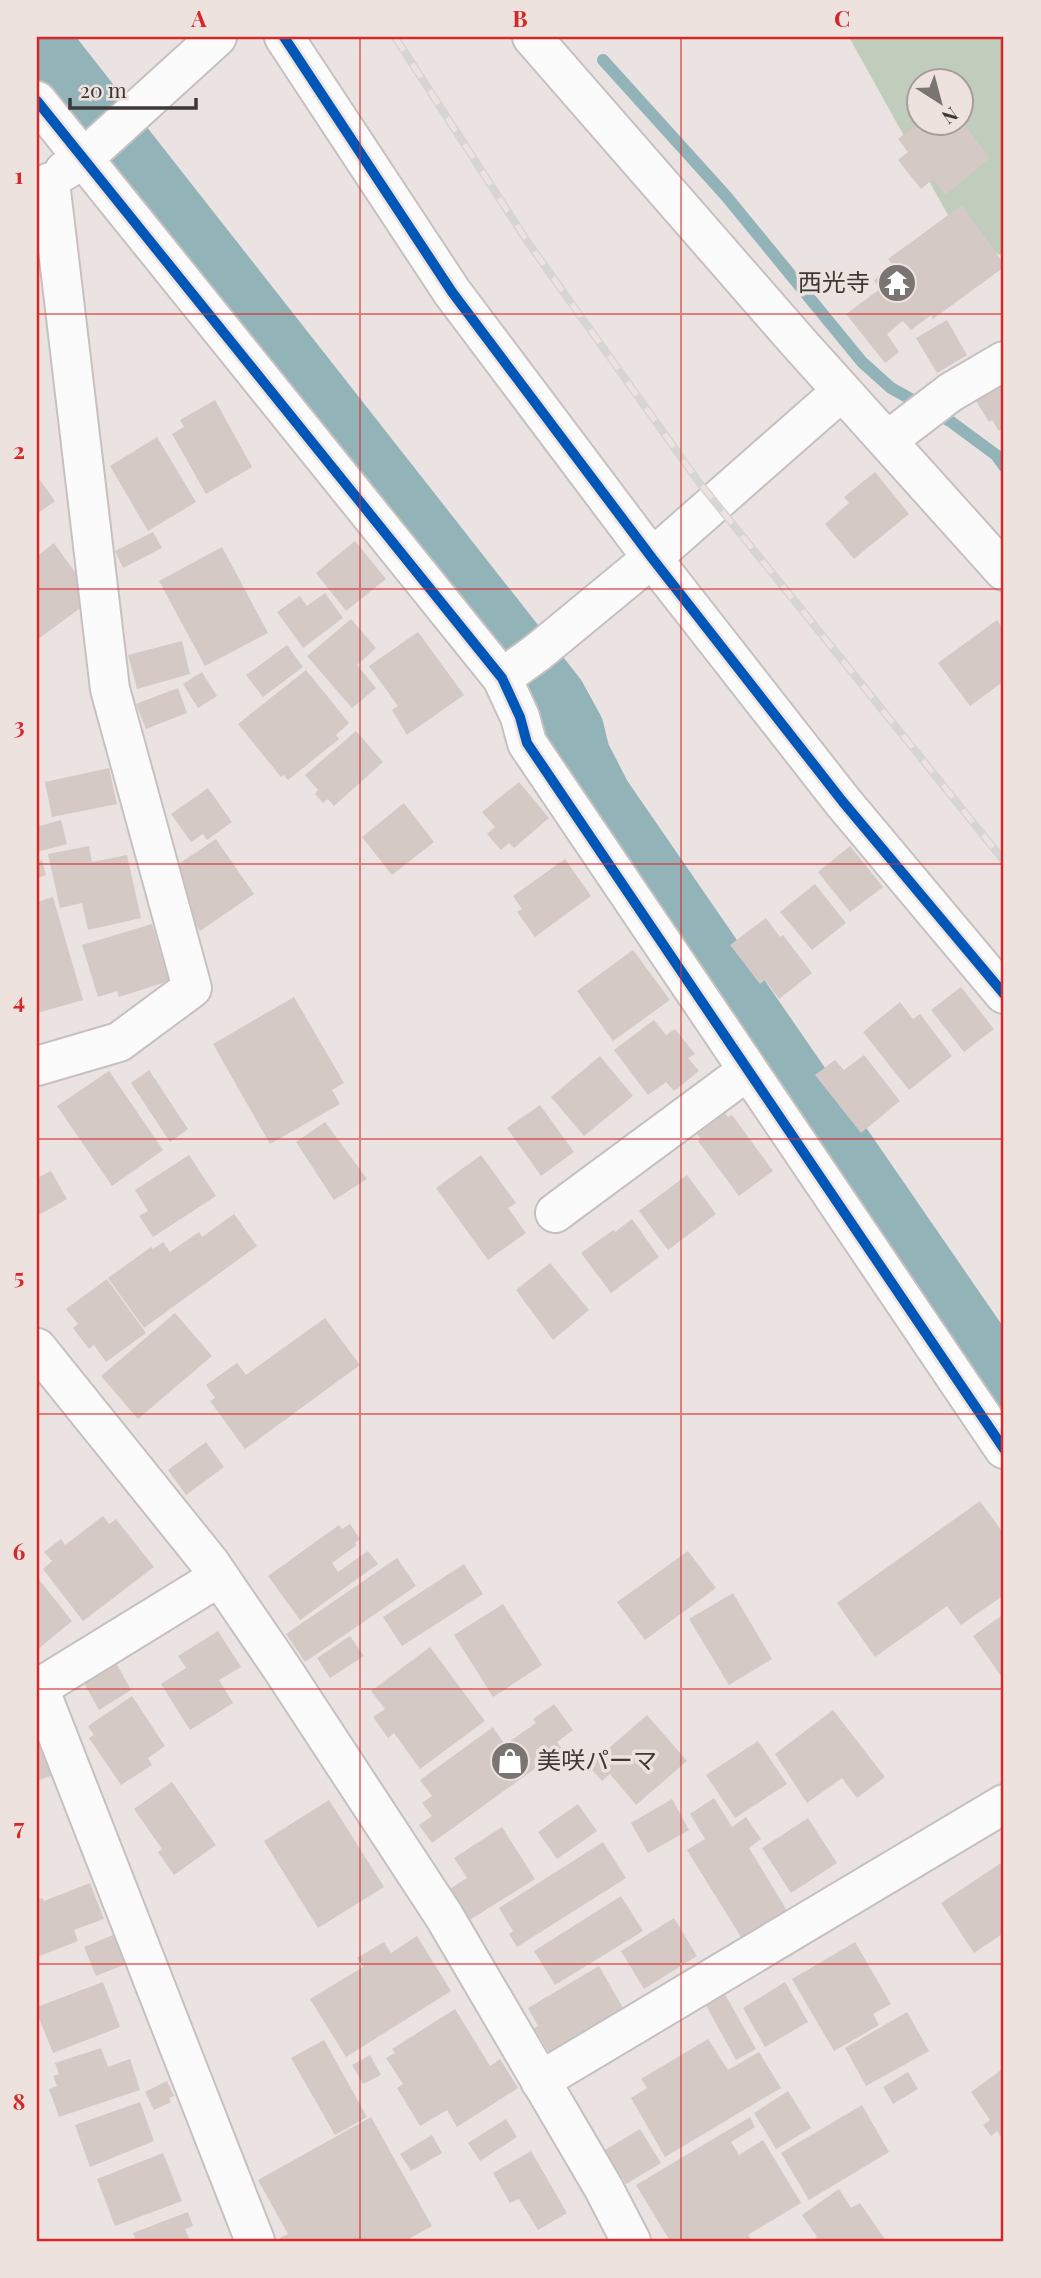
<svg xmlns="http://www.w3.org/2000/svg" width="1041" height="2278" font-family="'Playfair Display','Noto Sans JP',serif">
  <style>
    .forest { fill: #c0cdbc; fill-rule: evenodd }
    .lines { fill: none; stroke-linecap: round; stroke-linejoin: round }
    .stream { stroke: #92b3b8; stroke-width: 12 }
    .river { stroke: #92b3b8; stroke-width: 75 }
    .building { fill: #d4c9c5 }
    .minor-casing { stroke: #c6c1c0; stroke-width: 42 }
    .minor { stroke: #fcfbfb; stroke-width: 38 }
    .rail-casing { stroke: #d6d5d4; stroke-width: 8 }
    .rail { stroke: #ede2de; stroke-width: 5; stroke-dasharray: 16; stroke-linecap: butt }
    .cycleway-casing { stroke: #ede2de; stroke-width: 15 }
    .cycleway { stroke: #0057b8; stroke-width: 10 }
    .grid { fill: none; stroke: #d62828; stroke-width: 2; stroke-opacity: 0.55 }
    .labels { text-anchor: middle; stroke-width: 7; stroke-linejoin: round; paint-order: stroke }
    .poi-label { font-size: 24px; fill: #3d3937; stroke: #ede2de; text-anchor: end }
    .neatline { fill: none; stroke: #d62828; stroke-width: 2.5 }
    .grid-label { font-size: 23px; text-anchor: middle; font-weight: bold; fill: #d62828 }
  </style>
  <rect width="100%" height="100%" fill="#eae3e2"/>
  <path class="forest" d="M849,37H1004V257L958,233ZM918,80H960V122H918Z"/>
  <g class="lines">
    <path class="stream" d="M603,60L726,196L862,362L891,388L950,421L996,455L1004,466"/>
    <path class="river" d="M37,48L550,701L567,732L573,757L595,800L1004,1394"/>
  </g>
  <path class="building" d="M920,122H962L990,158L945,195L933,179L921,189L898,160L908,152L898,139Z
    M962,205L1004,264V267L933,319L931,315L911,330L903,321L887,334L899,352L885,363L846,314L880,289L874,280L894,266L888,259Z
    M947,320L967,355L937,373L916,338Z
    M1004,384V428L999,431L992,420L989,422L976,401Z
    M215,400L252,467L206,494L172,434L184,427L180,420Z
    M157,437L196,502L148,531L110,466Z
    M875,472L909,514L854,559L825,524L849,503L844,497Z
    M37,476L55,501L37,514Z
    M153,532L162,548L123,568L115,551Z
    M355,541L386,579L346,611L316,573Z
    M54,543L85,586L78,591L87,603L37,640V556Z
    M222,547L268,633L205,666L159,581Z
    M325,593L343,618L303,648L277,612L300,596L307,606Z
    M351,619L376,648L357,665L376,688L352,708L307,656Z
    M997,620L1004,630V681L970,706L938,663Z
    M418,632L464,695L407,735L392,710L398,706L369,666Z
    M182,641L190,674L137,689L128,655Z
    M287,645L303,667L263,697L246,675Z
    M306,670L349,723L336,735L339,739L288,780L284,775L281,777L238,724Z
    M202,672L217,696L198,708L183,684Z
    M178,688L187,713L146,729L136,704Z
    M356,731L383,762L334,806L328,799L323,803L315,794L318,790L305,775Z
    M109,768L117,804L52,817L45,782Z
    M519,782L549,818L514,848L509,843L501,850L487,834L495,827L482,812Z
    M208,788L232,822L207,840L203,834L191,842L171,814Z
    M404,803L434,842L392,875L362,837Z
    M37,819L40,826L61,820L67,844L37,852Z
    M216,839L254,894L200,931L162,875Z
    M89,846L92,862L127,855L141,918L88,930L82,903L60,908L48,854Z
    M850,846L883,887L850,912L818,872Z
    M565,859L591,896L535,937L517,912L522,909L513,896Z
    M42,860L46,875L37,878V861Z
    M815,884L846,923L812,950L780,912Z
    M53,897L83,1000L37,1013V902Z
    M766,918L780,937L783,935L812,973L779,999L765,980L760,984L730,945Z
    M152,924L169,981L119,997L117,991L98,997L82,945Z
    M633,950L670,1000L613,1041L577,991Z
    M961,987L994,1029L964,1052L931,1010Z
    M294,997L344,1083L332,1090L340,1104L270,1144L213,1044Z
    M900,1002L913,1019L920,1014L952,1056L909,1090L863,1032Z
    M654,1020L666,1035L675,1029L695,1054L688,1058L699,1071L674,1091L666,1082L648,1095L614,1050Z
    M864,1055L900,1101L861,1133L815,1075L835,1060L844,1070Z
    M600,1056L633,1096L584,1136L551,1097Z
    M149,1070L188,1129L170,1142L131,1083Z
    M109,1071L163,1150L112,1186L57,1106Z
    M540,1105L574,1152L541,1176L507,1128Z
    M725,1113L728,1117L732,1115L773,1171L739,1196L698,1141L701,1139L697,1134Z
    M325,1122L367,1179L334,1200L296,1142Z
    M189,1155L216,1196L153,1237L139,1216L148,1211L135,1190Z
    M481,1155L516,1203L508,1208L526,1233L488,1260L436,1188Z
    M51,1171L67,1199L37,1216V1178Z
    M687,1175L716,1214L668,1250L639,1211Z
    M234,1214L257,1246L144,1328L108,1278L151,1247L153,1249L163,1242L170,1252L199,1232L202,1237Z
    M632,1219L659,1257L611,1293L581,1253L613,1230L615,1232Z
    M550,1263L589,1310L553,1340L516,1290Z
    M107,1279L146,1333L106,1362L94,1345L89,1349L73,1328L78,1324L66,1309Z
    M175,1313L212,1356L138,1419L101,1376Z
    M325,1318L360,1365L245,1449L210,1401L215,1398L206,1385L237,1363L246,1375Z
    M206,1442L224,1467L186,1495L168,1470Z
    M980,1501L1004,1534V1595L961,1625L947,1606L875,1657L837,1603Z
    M103,1516L109,1524L116,1519L154,1567L83,1621L43,1569L52,1561L44,1552L61,1539L65,1545Z
    M350,1524L360,1539L355,1543L357,1545L332,1563L338,1572L368,1551L378,1564L300,1620L268,1576L339,1525L342,1529Z
    M688,1551L716,1588L645,1640L617,1602Z
    M397,1558L416,1586L305,1662L286,1634Z
    M464,1564L483,1594L402,1646L383,1617Z
    M37,1577L72,1621L37,1650Z
    M733,1593L772,1659L729,1685L689,1619Z
    M503,1604L542,1665L493,1697L454,1635Z
    M1004,1614V1680L973,1636Z
    M218,1631L241,1667L219,1680L233,1703L190,1730L161,1684L186,1668L178,1656Z
    M350,1636L364,1656L330,1678L317,1658Z
    M430,1647L485,1721L420,1769L394,1733L388,1738L373,1717L385,1709L371,1691Z
    M116,1663L131,1690L99,1710L84,1683Z
    M132,1696L165,1746L148,1758L152,1765L121,1785L89,1738L94,1735L88,1726Z
    M554,1704L573,1730L557,1742L562,1749L432,1843L419,1825L432,1816L422,1803L432,1796L420,1780L493,1727L505,1745L536,1723L533,1719Z
    M833,1710L885,1777L857,1798L842,1778L807,1803L775,1754Z
    M647,1715L687,1761L636,1805L610,1774L602,1781L588,1765L593,1761L589,1757L596,1751L600,1756Z
    M37,1737H39L53,1775L37,1781Z
    M758,1741L787,1784L735,1818L706,1775Z
    M172,1782L216,1845L174,1875L158,1852L162,1849L134,1809Z
    M714,1798L732,1827L746,1817L761,1839L749,1848L789,1914L744,1942L687,1850L705,1839L690,1814Z
    M672,1799L689,1830L648,1853L631,1823Z
    M329,1800L384,1887L318,1928L264,1841Z
    M578,1804L597,1831L557,1859L538,1832Z
    M808,1818L837,1863L791,1893L762,1848Z
    M502,1827L535,1879L468,1921L448,1890L467,1878L454,1858Z
    M603,1842L626,1878L517,1947L509,1934L513,1931L499,1908Z
    M1004,1861V1933L974,1953L941,1903Z
    M90,1883L104,1919L74,1930L78,1941L37,1957V1900L42,1898L44,1901Z
    M621,1896L643,1931L555,1985L534,1951Z
    M674,1918L697,1956L644,1989L621,1951Z
    M113,1935L126,1964L96,1976L84,1947Z
    M417,1936L451,1991L346,2057L310,1999L363,1967L357,1958L384,1942L391,1953Z
    M855,1942L891,2004L873,2014L879,2025L834,2051L792,1979Z
    M599,1966L627,2015L553,2059L534,2028L538,2026L528,2008Z
    M103,1982L120,2027L53,2053L37,2013V2007Z
    M785,1982L808,2022L765,2047L743,2008Z
    M722,1989L756,2049L736,2060L703,2000Z
    M455,2009L490,2066L500,2059L518,2088L457,2127L447,2110L420,2126L397,2088L403,2084L386,2058L395,2053L392,2049Z
    M907,2012L929,2051L866,2086L845,2048Z
    M708,2039L728,2070L759,2052L781,2088L665,2157L631,2098L647,2088L641,2079Z
    M324,2040L367,2117L335,2135L291,2058Z
    M101,2048L108,2067L130,2059L140,2090L59,2117L49,2089L57,2086L53,2076L59,2074L55,2063Z
    M370,2055L381,2075L363,2084L352,2065Z
    M1004,2068V2133L1000,2136L997,2131L991,2136L983,2125L990,2120L971,2092Z
    M908,2072L918,2089L893,2104L883,2087Z
    M167,2081L174,2096L169,2098L171,2102L154,2110L145,2092Z
    M788,2091L811,2128L776,2149L754,2113Z
    M140,2102L154,2141L90,2167L75,2125Z
    M862,2105L889,2152L809,2200L781,2153Z
    M371,2117L432,2226L405,2241H282L280,2238L288,2234L258,2180Z
    M750,2117L755,2127L731,2142L739,2155L763,2140L801,2203L748,2235L752,2241H670L636,2185Z
    M506,2119L517,2137L480,2161L468,2143Z
    M640,2129L661,2163L626,2184L605,2150Z
    M432,2135L442,2153L411,2171L400,2154Z
    M531,2151L567,2213L538,2230L519,2199L510,2203L493,2173Z
    M163,2153L182,2201L115,2226L97,2179Z
    M839,2189L851,2208L860,2203L886,2241H812L817,2237L802,2215Z
    M188,2212L193,2226L185,2229L190,2241H136L133,2233Z"/>
  <g class="lines">
    <defs>
      <path id="minor" d="M284,37L452,292L652,558L843,802L1004,994
        M532,37L798,342L1004,571
        M37,101L502,678L520,717L527,743L1004,1449
        M64,171L84,158L217,37
        M888,440L951,392L1004,361
        M502,678L538,652L652,558L842,391
        M37,1066L119,1042L192,988L110,689L50,182
        M555,1213L747,1071
        M37,1348L210,1563L281,1667L444,1916L603,2187L631,2241
        M39,1688L255,2241
        M37,1689L219,1577
        M540,2081L1004,1804"/>
    </defs>
    <use href="#minor" class="minor-casing"/>
    <use href="#minor" class="minor"/>
    <defs>
      <path id="rail" d="M395,37L527,241L698,481L1004,861"/>
    </defs>
    <use href="#rail" class="rail-casing"/>
    <use href="#rail" class="rail"/>
    <defs>
      <path id="cycleway" d="M284,37L452,292L652,558L843,802L1004,994
        M37,101L502,678L520,717L527,743L1004,1449"/>
    </defs>
    <use href="#cycleway" class="cycleway-casing"/>
    <use href="#cycleway" class="cycleway"/>
  </g>
  <path class="grid" d="M360,37V2241M681,37V2241M37,314H1004M37,589H1004M37,864H1004M37,1139H1004M37,1414H1004M37,1689H1004M37,1964H1004"/>
  <defs>
    <symbol id="temple-disc" viewBox="-11 -11 22 22"><circle r="9.5" fill="#7a7473" stroke="#ede2de"/><path d="M0-6L5-2H3V0L6.5 2.5H4V6H1.5V3h-3V6H-4V2.5H-6.5L-3 0V-2H-5Z" fill="#fff"/></symbol>
    <symbol id="shop-disc" viewBox="-11 -11 22 22"><circle r="9.5" fill="#7a7473" stroke="#ede2de"/><path d="M-5-2.5h2.3a2.7 3.5 0 0 1 5.4 0H5L5.5 6h-11ZM-1.5-2.5h3a1.5 2.3 0 0 0-3 0Z" fill="#fff"/></symbol>
  </defs>
  <g fill-rule="evenodd">
    <use href="#temple-disc" x="875" y="261" width="44" height="44"/>
    <use href="#shop-disc" x="488" y="1739" width="44" height="44"/>
  </g>
  <g class="labels">
    <g class="poi-label">
      <text x="870" y="291">西光寺</text>
      <text x="537" y="1769" text-anchor="start">美咲パーマ</text>
    </g>
  </g>
  <rect width="1041" height="2278" fill="none" stroke="#ede2de" stroke-width="77"/>
  <g transform="translate(940 102) rotate(144)"><circle r="33" fill="#ede2de" stroke="#a79e9b" stroke-width="2"/>
  <path d="M0-5L12 26L0 18L-12 26Z" fill="#7a7473"/>
  <text y="-10" font-size="19" font-weight="bold" text-anchor="middle" fill="#3d3937">N</text>
  </g>
  <path d="M70 98v10h126v-10" fill="none" stroke="#3d3937" stroke-width="3.5"/>
  <text x="80" y="98" font-size="21" fill="#3d3937" stroke="#ede2de" stroke-width="5" paint-order="stroke">20 m</text>
  <rect x="38" y="38" width="964" height="2202" class="neatline"/>
  <g class="grid-label">
    <text x="199" y="27">A</text>
    <text x="520" y="27">B</text>
    <text x="842" y="27">C</text>
    <text x="19" y="184">1</text>
    <text x="19" y="459">2</text>
    <text x="19" y="734">3</text>
    <text x="19" y="1009">4</text>
    <text x="19" y="1285">5</text>
    <text x="19" y="1560">6</text>
    <text x="19" y="1835">7</text>
    <text x="19" y="2110">8</text>
  </g>
</svg>
